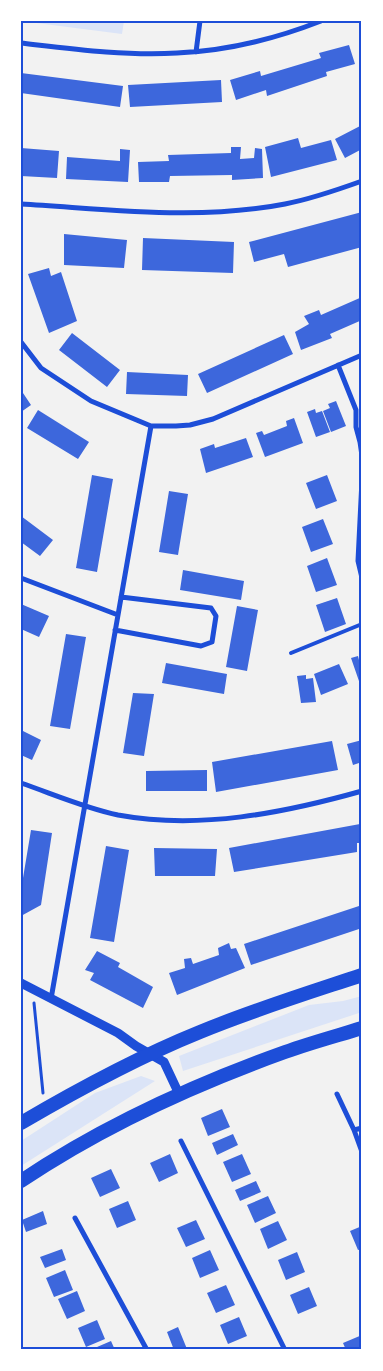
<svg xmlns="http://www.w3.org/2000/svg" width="383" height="1371" font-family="'Space Grotesk',sans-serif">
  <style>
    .green { fill: #dbe4f7 }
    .building { fill: #3d67dc }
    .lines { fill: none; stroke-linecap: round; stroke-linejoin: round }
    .path { stroke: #1d4ed8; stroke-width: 3 }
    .service { stroke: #1d4ed8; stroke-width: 4 }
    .minor { stroke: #1d4ed8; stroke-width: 5 }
    .tertiary { stroke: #1d4ed8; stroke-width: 9 }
    .trunk { stroke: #1d4ed8; stroke-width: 14 }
    .neatline { fill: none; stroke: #1d4ed8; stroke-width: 2 }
  </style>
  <rect width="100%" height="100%" fill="#f2f2f2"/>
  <path class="green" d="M21,21H124L122,34Z
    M362,996V1012L183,1071L179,1056L309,1005L343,1001Z
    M141,1076L155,1081L21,1166V1141L95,1093Z"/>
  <path class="building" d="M349,45L355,64L326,72L327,76L267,96L266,90L236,100L230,80L260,71L261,76L321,58L319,53Z
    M21,73L123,86L120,107L21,93Z
    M221,80L222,102L130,107L128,85Z
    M362,125V149L345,158L335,139Z
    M298,138L301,148L331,140L337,160L271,177L265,147Z
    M231,147H241L240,159L254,158L255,148L262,149L263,178L232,180V175L170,176L169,182H139L138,162L169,161L168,155L231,153Z
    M21,148L59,151L57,178L21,176Z
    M120,149L130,150L128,182L66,179L67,157L120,161Z
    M362,212V247L288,267L284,254L254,262L249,242Z
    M64,234L127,240L124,268L64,265Z
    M143,238L234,242L233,273L142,270Z
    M49,268L51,276L61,272L77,321L49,333L28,274Z
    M362,297V320L330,334L332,338L301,350L295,332L309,324L304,316L319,310L321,315Z
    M72,333L120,370L107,387L59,350Z
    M284,335L293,354L207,393L198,374Z
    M127,372L188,375L187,396L126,394Z
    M21,390L31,405L21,412Z
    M336,401L346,426L331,432L323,411L330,408L328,404Z
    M315,409L316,413L322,411L330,432L316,437L307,412Z
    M38,410L89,442L78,459L27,428Z
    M294,418L303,443L265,457L256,433L262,431L264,435L287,426L286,421Z
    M246,438L253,457L206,473L200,449L214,444L215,448Z
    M92,475L113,479L97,572L76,568Z
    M327,475L337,501L316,509L306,483Z
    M169,491L188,494L178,555L159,552Z
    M21,516L53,540L40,556L21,542Z
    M323,519L333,544L311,552L302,527Z
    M327,558L337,585L316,592L307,566Z
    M183,570L244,581L241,600L180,590Z
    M337,598L346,624L325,632L316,605Z
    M21,604L49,616L39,637L21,629Z
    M237,606L258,610L247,671L226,667Z
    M66,634L86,637L70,729L50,726Z
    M358,656L359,660L362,659V683L360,684L351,658Z
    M166,663L227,674L224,694L162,683Z
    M339,664L348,684L321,695L314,674Z
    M306,675V679L313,678L316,702L301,703L297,676Z
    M133,693L154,694L144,756L123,753Z
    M21,730L41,740L32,760L21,755Z
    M362,740V762L353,765L347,744Z
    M332,741L338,770L216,792L212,762Z
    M207,770V791H146V771Z
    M360,824L362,843H357V852L234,872L229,848Z
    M31,830L52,833L41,905L21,916V890Z
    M106,846L129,850L114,942L90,938Z
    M154,848L217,849L215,876H155Z
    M362,905V928L251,965L244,944Z
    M229,943L231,949L236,948L245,968L177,995L169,973L185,968L184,959L191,958L193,964L219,955L218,948Z
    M97,951L120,963L118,967L153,987L143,1008L90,980L94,973L85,970Z
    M222,1109L230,1127L208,1136L201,1118Z
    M233,1134L238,1145L217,1155L212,1143Z
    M170,1154L178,1173L159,1182L150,1163Z
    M242,1154L251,1174L232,1182L223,1162Z
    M111,1169L120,1188L100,1197L91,1178Z
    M256,1181L261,1192L240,1201L235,1190Z
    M268,1196L276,1213L255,1223L247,1205Z
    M128,1201L136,1220L117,1228L109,1209Z
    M43,1211L47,1224L26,1232L22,1220Z
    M196,1220L205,1239L186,1247L177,1228Z
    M278,1221L287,1240L268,1249L260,1229Z
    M362,1226V1249L358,1250L350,1231Z
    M62,1249L66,1260L45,1268L40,1257Z
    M210,1250L219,1270L200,1278L192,1258Z
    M297,1252L305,1272L286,1280L278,1260Z
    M65,1270L73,1290L54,1297L46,1278Z
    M226,1285L235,1305L216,1313L207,1293Z
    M309,1287L317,1306L298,1314L290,1295Z
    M77,1291L85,1311L67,1319L58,1299Z
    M239,1317L247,1336L228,1344L220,1325Z
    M97,1320L105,1339L86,1347L78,1328Z
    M178,1327L187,1349L186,1350H174L167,1332Z
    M362,1335V1350H346L343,1343Z
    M111,1341L115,1350H90Z"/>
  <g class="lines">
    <path class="path" d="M34,1003L43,1093"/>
    <path class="service" d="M291,653L362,624"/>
    <path class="minor" d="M21,43C73,49 125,56 177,53C227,51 275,39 321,21
      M196,52L200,21
      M21,204C109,209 198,221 285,204C311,199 337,190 362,181
      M21,342L41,368L91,401L151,426H176L190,425L213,419L362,355
      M338,365L356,410V427L360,442L362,456
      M362,480L358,561L362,578
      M21,578L118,615
      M115,630L201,646L212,642L216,616L211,608L121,597
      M21,783C53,794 85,808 118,815C199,830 284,813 362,791
      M51,999L151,426
      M337,1094L354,1130L362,1152
      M354,1130L362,1128
      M181,1141L285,1350
      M75,1218L147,1350"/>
    <path class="tertiary" d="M21,983L118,1033L136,1046L164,1062L179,1094"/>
    <path class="trunk" d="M21,1123C79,1089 138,1057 200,1032C253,1010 308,993 362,975
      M21,1181C103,1126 193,1085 285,1052C310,1043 336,1036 362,1028"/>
  </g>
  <rect width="383" height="1371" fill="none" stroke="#ffffff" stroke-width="45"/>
  <rect x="22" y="22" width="338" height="1326" class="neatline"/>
</svg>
